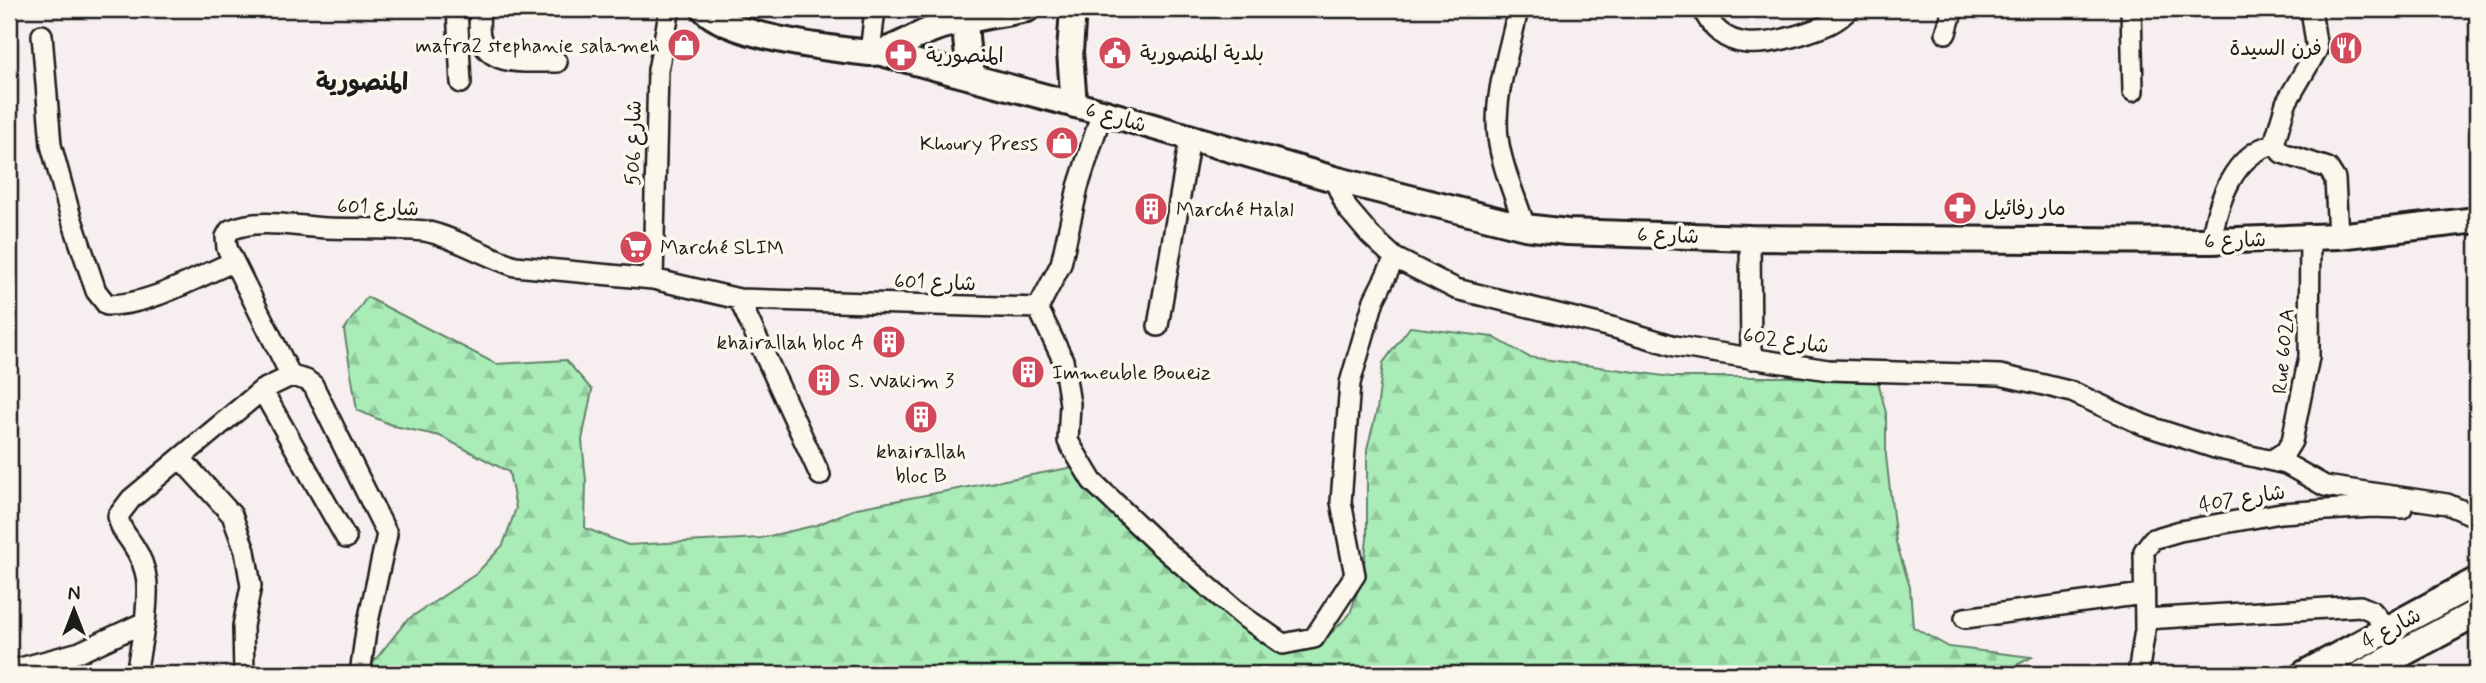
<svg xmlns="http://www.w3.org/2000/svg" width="2486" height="683" font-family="Mynerve,'Playpen Sans Arabic',sans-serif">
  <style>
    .forest { fill: url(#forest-firs); stroke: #62846a; stroke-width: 2 }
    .park { fill: url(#park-crowns); stroke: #62846a; stroke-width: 2 }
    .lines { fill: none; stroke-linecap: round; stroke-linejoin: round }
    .minor-casing { stroke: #1c1c1c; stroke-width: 24 }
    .tertiary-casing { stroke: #1c1c1c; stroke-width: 30 }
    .secondary-casing { stroke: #1c1c1c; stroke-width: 32 }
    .minor { stroke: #fbf7ec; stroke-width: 19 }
    .tertiary { stroke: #fbf7ec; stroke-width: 24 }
    .secondary { stroke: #fbf7ec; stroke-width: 26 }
    .labels { text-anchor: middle; stroke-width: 7; stroke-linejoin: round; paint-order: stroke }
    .poi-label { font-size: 21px; fill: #1c1c1c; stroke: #fbf7ec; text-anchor: start }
    .street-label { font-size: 21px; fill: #1c1c1c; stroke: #fbf7ec }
    .quarter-label { font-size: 24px; font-weight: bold; fill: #1c1c1c; stroke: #fbf7ec }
  </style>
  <defs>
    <pattern id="forest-firs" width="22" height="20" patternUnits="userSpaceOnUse" patternTransform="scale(1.75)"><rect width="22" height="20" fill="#a9ecb7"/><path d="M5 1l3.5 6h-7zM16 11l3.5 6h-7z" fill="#91ca9d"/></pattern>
    <pattern id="park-crowns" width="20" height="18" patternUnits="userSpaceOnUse" patternTransform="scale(1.75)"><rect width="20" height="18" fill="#a9ecb7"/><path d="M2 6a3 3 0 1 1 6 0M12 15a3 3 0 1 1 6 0" fill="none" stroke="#91ca9d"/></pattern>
  </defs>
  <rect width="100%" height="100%" fill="#f7eeef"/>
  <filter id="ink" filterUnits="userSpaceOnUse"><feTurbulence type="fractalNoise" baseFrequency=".0143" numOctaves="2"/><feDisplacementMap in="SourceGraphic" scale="14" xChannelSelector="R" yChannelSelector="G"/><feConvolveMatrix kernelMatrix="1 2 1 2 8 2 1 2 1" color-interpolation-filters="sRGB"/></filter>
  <g filter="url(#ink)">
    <path class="forest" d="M367,297L496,364L566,360L592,390L582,440L586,481L585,528L628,545L761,538L817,525L857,508L1079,466L1284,650L1324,640L1350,614L1363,574L1367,538V449L1377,410L1383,363L1410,327L1493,337L1529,357L1671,377H1877L1886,413V456L1896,542L1910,587L1913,627L1949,647L2032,657L2000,674H364L407,620L476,574L503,545L516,508L509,472L440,436L394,426L357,410L344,330Z"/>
    <path class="park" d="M55,656L82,664L81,674H9Z"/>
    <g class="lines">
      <defs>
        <path id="minor" d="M457,9L461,83
          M480,9C480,17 478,28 480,36C489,69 530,61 557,62
          M1518,9C1510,50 1493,96 1498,138C1502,168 1516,198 1525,227
          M1703,9C1722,54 1764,46 1802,34C1820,28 1836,24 1849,9
          M2131,9L2133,91
          M2311,9L2317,50L2286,103L2274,144L2282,153L2328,168L2335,179L2338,236
          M1946,33L1953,9
          M42,35L51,145L70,214L96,291L107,305C148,306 195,278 233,262
          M870,53L875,9
          M1334,179L1347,208L1370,235L1395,258L1456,289L1615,328L1675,346L1706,351L1828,370L2000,375L2044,385L2072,392L2144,425L2215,448L2286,464L2325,486L2447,504L2477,517
          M1750,238L1751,359
          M2211,241C2218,202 2232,155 2274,144
          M653,279L658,70L670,9
          M739,299L820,475
          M1038,308L1063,360L1070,404L1068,441L1092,481L1158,544L1244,617L1283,644L1314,638L1355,575L1341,502L1350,383L1374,300L1395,258
          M1158,326L1190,138
          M291,376L306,380L313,385L387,534L366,631L360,674
          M262,390L346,538
          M181,459L232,515L245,551L251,586L243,626L244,674
          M2274,459L2286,451L2292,441L2309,357L2310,237
          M1965,618L2143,594
          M2145,619L2360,606L2372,611L2388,630
          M9,671L80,652L145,622C148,592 151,572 133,545C126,534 120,529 118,516L131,499L262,390L291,376L227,248L226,237L230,230C260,217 296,227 327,228C360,229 392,228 425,231C457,238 484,256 515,266L653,279L739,299L1038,308L1061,264L1078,187L1102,112
          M136,674L145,622
          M2138,674L2145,630L2144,551L2153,539L2180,531L2281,513L2372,507L2402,508"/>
        <path id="tertiary" d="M704,9C728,37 833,49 870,53C891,53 915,35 936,28C965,19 997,15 1027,9
          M1073,9L1070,52L1074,105
          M966,21C965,42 967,58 974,78
          M881,53L1102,112L1334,179L1525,227L1567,232L1750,238L2211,241L2338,236L2477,220"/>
        <path id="secondary" d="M2305,674L2477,581
          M2363,674L2477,613"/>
      </defs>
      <use href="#minor" class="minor-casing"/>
      <use href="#tertiary" class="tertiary-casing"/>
      <use href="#secondary" class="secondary-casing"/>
      <use href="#minor" class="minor"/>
      <use href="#tertiary" class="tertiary"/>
      <use href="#secondary" class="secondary"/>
    </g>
  </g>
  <defs>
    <symbol id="shop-disc" viewBox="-11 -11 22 22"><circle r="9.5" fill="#d1495b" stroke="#fbf7ec"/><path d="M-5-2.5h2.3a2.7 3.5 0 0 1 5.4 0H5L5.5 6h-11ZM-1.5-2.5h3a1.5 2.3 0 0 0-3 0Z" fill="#fff"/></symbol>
    <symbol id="restaurant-disc" viewBox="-11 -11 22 22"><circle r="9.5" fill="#d1495b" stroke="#fbf7ec"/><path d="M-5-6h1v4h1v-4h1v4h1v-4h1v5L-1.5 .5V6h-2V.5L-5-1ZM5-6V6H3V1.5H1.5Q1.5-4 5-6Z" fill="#fff"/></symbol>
    <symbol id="civic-disc" viewBox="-11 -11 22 22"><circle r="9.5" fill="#d1495b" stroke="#fbf7ec"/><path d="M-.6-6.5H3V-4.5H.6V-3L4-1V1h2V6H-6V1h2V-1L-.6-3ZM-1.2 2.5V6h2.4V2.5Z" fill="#fff"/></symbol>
    <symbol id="pharmacy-disc" viewBox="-11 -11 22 22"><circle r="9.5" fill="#d1495b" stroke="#fbf7ec"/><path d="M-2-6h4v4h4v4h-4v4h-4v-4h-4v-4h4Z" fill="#fff"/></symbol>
    <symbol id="building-disc" viewBox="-11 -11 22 22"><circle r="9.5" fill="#d1495b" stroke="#fbf7ec"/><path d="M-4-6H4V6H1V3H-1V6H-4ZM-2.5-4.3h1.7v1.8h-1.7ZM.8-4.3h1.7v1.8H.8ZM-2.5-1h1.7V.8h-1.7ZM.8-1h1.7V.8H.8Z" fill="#fff"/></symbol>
    <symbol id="supermarket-disc" viewBox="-11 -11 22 22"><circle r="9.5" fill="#d1495b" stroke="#fbf7ec"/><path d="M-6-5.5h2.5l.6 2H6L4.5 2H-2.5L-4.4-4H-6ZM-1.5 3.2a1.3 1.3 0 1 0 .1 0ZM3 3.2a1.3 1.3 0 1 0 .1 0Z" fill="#fff"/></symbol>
  </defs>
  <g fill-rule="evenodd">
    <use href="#shop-disc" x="665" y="26" width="38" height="38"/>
    <use href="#restaurant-disc" x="2327" y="29" width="38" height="38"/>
    <use href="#civic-disc" x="1096" y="34" width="38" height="38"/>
    <use href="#pharmacy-disc" x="882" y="36" width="38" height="38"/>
    <use href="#shop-disc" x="1043" y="124" width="38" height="38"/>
    <use href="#pharmacy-disc" x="1941" y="189" width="38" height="38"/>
    <use href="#building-disc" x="1132" y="190" width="38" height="38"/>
    <use href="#supermarket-disc" x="617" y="228" width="38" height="38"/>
    <use href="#building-disc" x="870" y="323" width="38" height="38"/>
    <use href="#building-disc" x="1009" y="353" width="38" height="38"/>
    <use href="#building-disc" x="805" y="361" width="38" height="38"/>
    <use href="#building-disc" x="902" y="398" width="38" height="38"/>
  </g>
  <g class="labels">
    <g class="poi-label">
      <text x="660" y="52" text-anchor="end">mafra2 stephanie salameh</text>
      <text x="2322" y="55" text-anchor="end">فرن السيدة</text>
      <text x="1140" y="60">بلدية المنصورية</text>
      <text x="926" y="62">المنصورية</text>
      <text x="1038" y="150" text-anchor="end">Khoury Press</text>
      <text x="1984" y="215">مار رفائيل</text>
      <text x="1176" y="216">Marché Halal</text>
      <text x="660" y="254">Marché SLIM</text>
      <text x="864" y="349" text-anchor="end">khairallah bloc A</text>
      <text x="1052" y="379">Immeuble Boueiz</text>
      <text x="848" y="387">S. Wakim 3</text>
      <text x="921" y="458" text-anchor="middle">khairallah<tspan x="921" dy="24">bloc B</tspan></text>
    </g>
    <g class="street-label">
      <text transform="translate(1116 117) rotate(16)" y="7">شارع 6</text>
      <text transform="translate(633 143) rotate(-89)" y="7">شارع 506</text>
      <text transform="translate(378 207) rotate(2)" y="7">شارع 601</text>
      <text transform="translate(1668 235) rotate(2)" y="7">شارع 6</text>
      <text transform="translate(2235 240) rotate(-2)" y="7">شارع 6</text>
      <text transform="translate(935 282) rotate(2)" y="7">شارع 601</text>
      <text transform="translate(1786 340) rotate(8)" y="7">شارع 602</text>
      <text transform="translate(2283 351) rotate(-85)" y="7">Rue 602A</text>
      <text transform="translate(2242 498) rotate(-9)" y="7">شارع 407</text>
      <text transform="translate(2391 628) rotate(-28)" y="7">شارع 4</text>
    </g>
    <g class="quarter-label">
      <text x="362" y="90">المنصورية</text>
    </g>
  </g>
  <rect width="2486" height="683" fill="none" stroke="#fbf7ec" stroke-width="35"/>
  <rect x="18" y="18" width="2451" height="648" fill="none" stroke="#1c1c1c" stroke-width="2.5" filter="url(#ink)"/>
  <g transform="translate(74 610)" stroke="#fbf7ec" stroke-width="5" paint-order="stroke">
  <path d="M0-5L12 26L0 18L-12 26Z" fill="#1c1c1c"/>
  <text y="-10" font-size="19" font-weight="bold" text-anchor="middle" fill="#1c1c1c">N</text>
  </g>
</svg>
